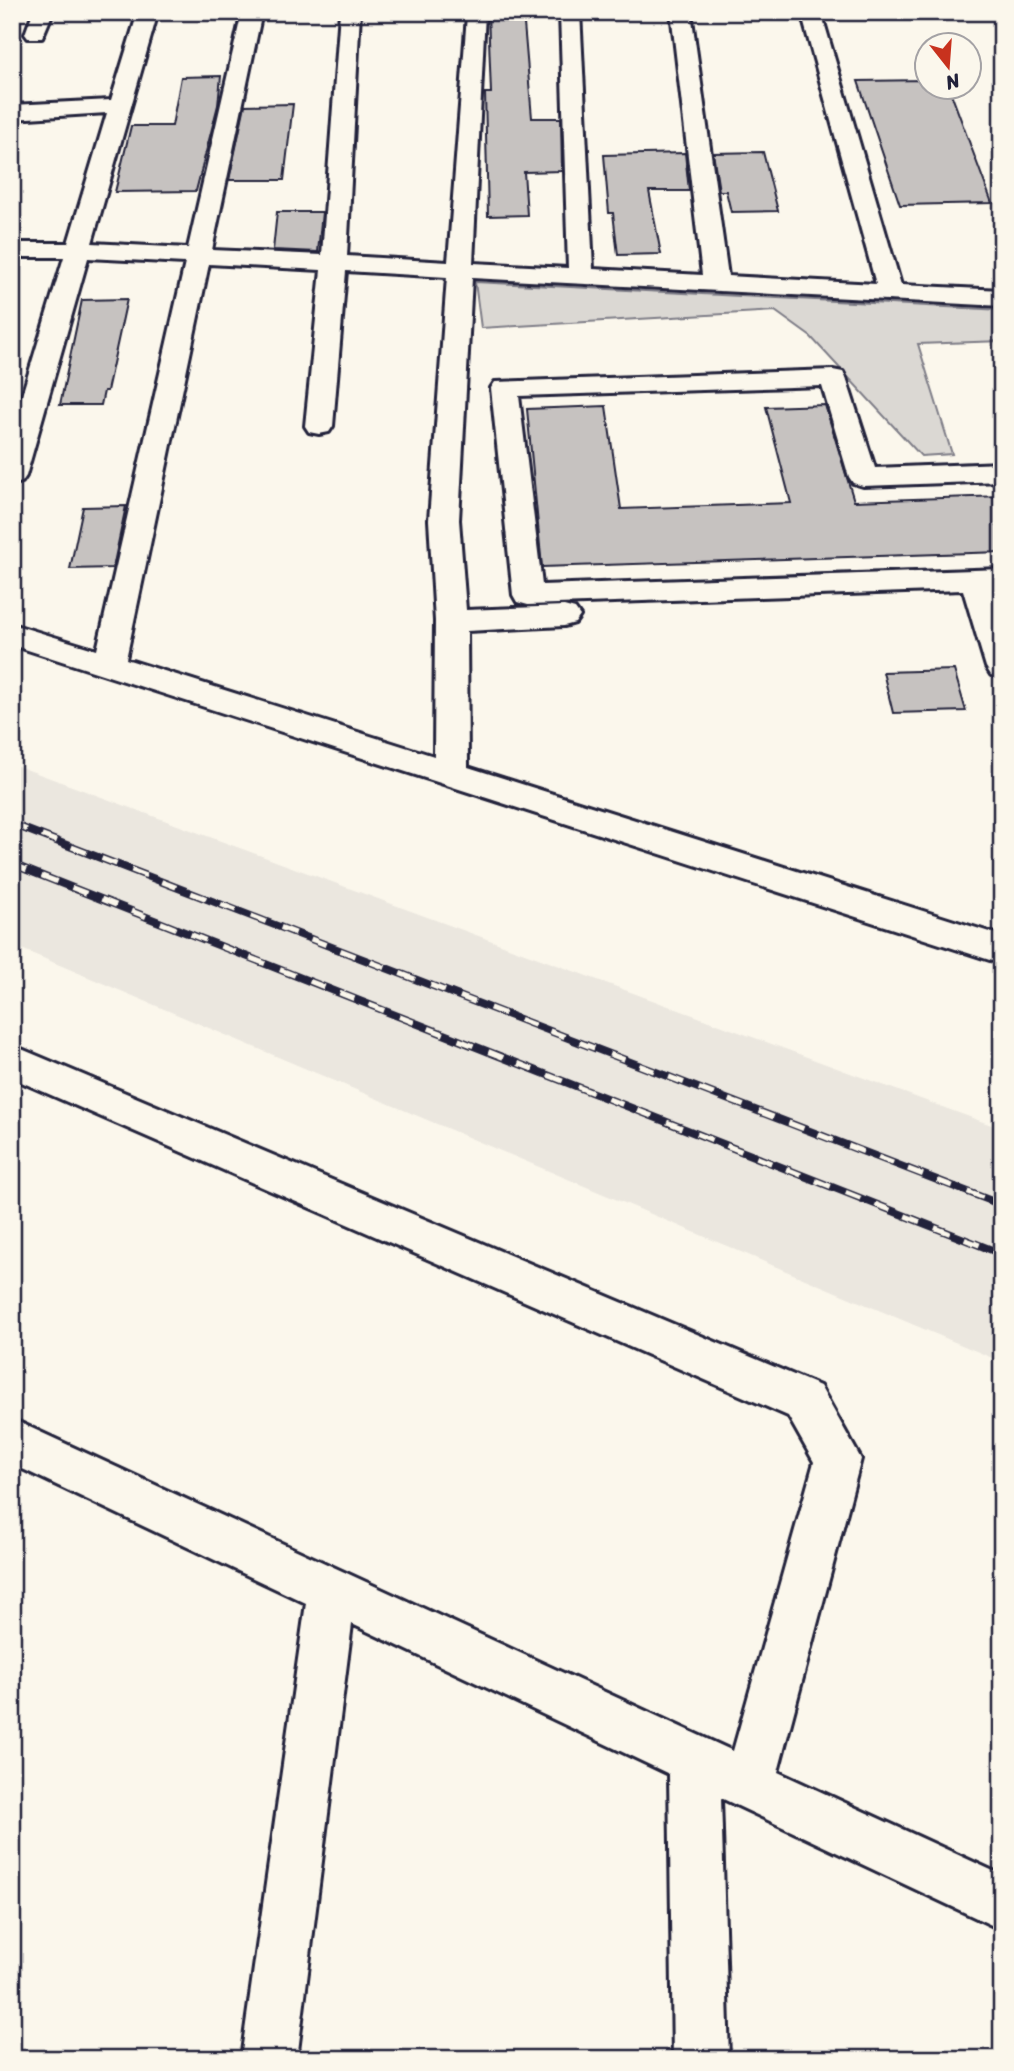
<svg xmlns="http://www.w3.org/2000/svg" width="1014" height="2071" font-family="Sriracha,sans-serif">
  <style>
    .built { fill: #ebe7df }
    .green { fill: #dbd8d3; stroke: #7e7d87; stroke-width: 2 }
    .building { fill: #c6c2c0; stroke: #22223b; stroke-width: 2 }
    .lines { fill: none; stroke-linecap: round; stroke-linejoin: round }
    .minor-casing { stroke: #22223b; stroke-width: 6 }
    .minor { fill: #fbf7ec; fill-rule: evenodd }
    .rail-casing { stroke: #22223b; stroke-width: 8 }
    .rail { stroke: #fbf7ec; stroke-width: 5; stroke-dasharray: 16; stroke-linecap: butt }
  </style>
  <rect width="100%" height="100%" fill="#fbf7ec"/>
  <filter id="ink" filterUnits="userSpaceOnUse"><feTurbulence type="fractalNoise" baseFrequency=".0143" numOctaves="2"/><feDisplacementMap in="SourceGraphic" scale="14" xChannelSelector="R" yChannelSelector="G"/><feConvolveMatrix kernelMatrix="1 2 1 2 8 2 1 2 1" color-interpolation-filters="sRGB"/></filter>
  <g filter="url(#ink)">
    <path class="built" d="M12,764L1002,1129V1362L12,945Z"/>
    <path class="green" d="M475,282L1002,310V341L918,344L952,454L921,456L811,337L775,311L481,328Z"/>
    <path class="building" d="M488,12H523L532,118H561L562,171L524,172L527,215L488,216L485,93H491Z
      M221,76L218,105L196,191L115,192L131,126H172L181,77Z
      M927,80V88H949L992,203L900,205L858,81Z
      M293,104L284,180H229L245,105Z
      M763,152L778,211L731,212L726,191H719L713,153Z
      M685,153L689,191H649L661,254L618,255L613,213H609L604,155Z
      M277,212H322L318,252L273,250Z
      M127,299L107,391H104L101,405H60L82,300Z
      M825,405L854,501L1002,496V552L542,567L527,409L606,406L621,509L791,503L766,407Z
      M126,506L113,568L70,569L83,507Z
      M954,670L966,711L893,713L883,672Z"/>
    <g class="lines">
      <defs>
        <path id="minor" d="M33,12H53L42,38H28L25,34Z
          M138,12H158L92,243L188,248L242,12H262L212,250L322,255L340,12H360L347,256L448,262L467,15L469,12H485L473,263L568,268L560,12H580L593,269L702,275L671,12H691L728,276L876,284L801,12H821L901,285L1002,290V306L472,278L459,520L466,610L564,606L575,609L580,616L575,623L564,626L467,631L468,767L1002,936V964L12,645V624L97,650L185,263L88,258L26,476L22,482L12,485V428L64,257H12V243H68L107,113L12,119V105L111,100ZM209,264L321,270L305,426L309,432L319,434L329,432L333,426L346,271L447,277L429,520L435,621L434,756L126,659Z
          M833,370L843,372L846,378L875,468L1002,463V481L863,486L853,483L849,477L822,386L519,396L542,585L1002,569V589H993L1002,616V678L991,675L986,667L963,590L528,605L517,602L513,595L491,388L495,382Z
          M12,1045L820,1386L861,1459L778,1772L1002,1875V1930L721,1798L729,2059H673L669,1774L352,1624L297,2059H241L306,1603L12,1464V1419L733,1751L814,1462L788,1416L12,1078Z"/>
      </defs>
      <use href="#minor" class="minor-casing"/>
      <use href="#minor" class="minor"/>
      <defs>
        <path id="rail" d="M12,824L1002,1205
          M12,864L1002,1254"/>
      </defs>
      <use href="#rail" class="rail-casing"/>
      <use href="#rail" class="rail"/>
    </g>
  </g>
  <rect width="1014" height="2071" fill="none" stroke="#fbf7ec" stroke-width="42"/>
  <rect x="21" y="21" width="972" height="2029" fill="none" stroke="#22223b" stroke-width="2.5" filter="url(#ink)"/>
  <g transform="translate(948 66) rotate(163)"><circle r="33" fill="#fbf7ec" stroke="#a4a2a5" stroke-width="2"/>
  <path d="M0-5L12 26L0 18L-12 26Z" fill="#c8321e"/>
  <text y="-10" font-size="19" font-weight="bold" text-anchor="middle" fill="#22223b">N</text>
  </g>
</svg>
